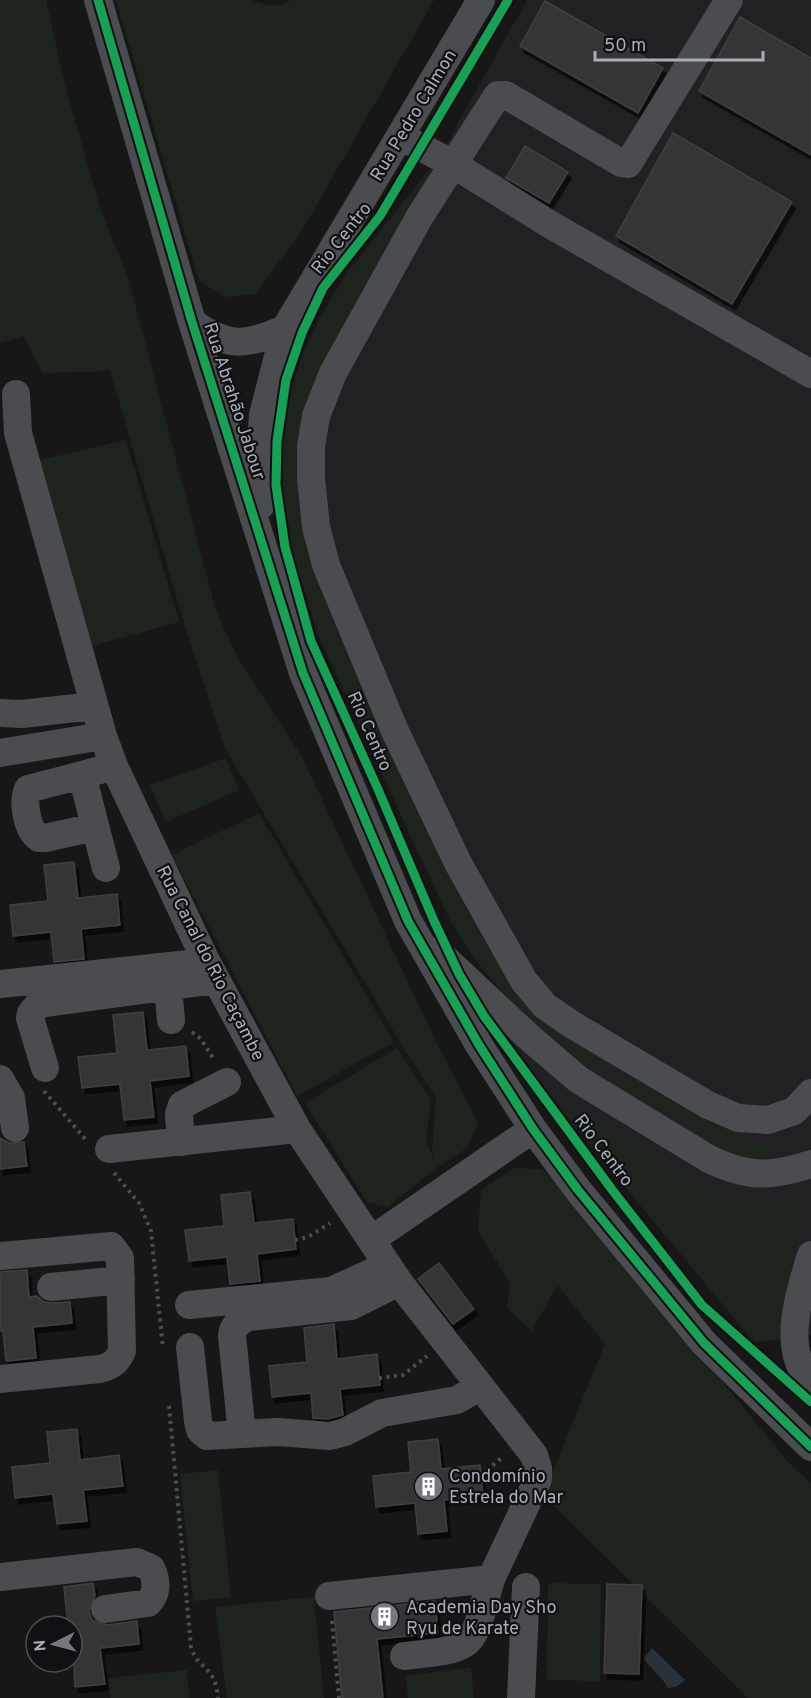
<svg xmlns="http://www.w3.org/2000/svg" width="811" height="1698" font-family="Overpass,sans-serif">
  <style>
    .built { fill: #212123 }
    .green { fill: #1d241e }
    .water { fill: #2a3239 }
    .building { fill: #353536; stroke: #3f4043; stroke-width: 1.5; filter: url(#shadow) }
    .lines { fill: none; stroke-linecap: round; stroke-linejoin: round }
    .path { stroke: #4d4e52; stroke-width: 4; stroke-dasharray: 3 4.5; stroke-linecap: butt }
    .minor { stroke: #4b4c50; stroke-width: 28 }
    .cycleway-casing { stroke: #111113; stroke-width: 13 }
    .cycleway { stroke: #1a9f57; stroke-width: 9 }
    .labels { text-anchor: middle; stroke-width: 4.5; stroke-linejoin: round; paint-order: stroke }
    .street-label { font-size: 18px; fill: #a8adb8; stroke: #111113 }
    .poi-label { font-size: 18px; fill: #a8adb8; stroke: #111113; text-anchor: start }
  </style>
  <defs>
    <filter id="shadow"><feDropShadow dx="3.5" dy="6" stdDeviation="0" flood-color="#0009"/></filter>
  </defs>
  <rect width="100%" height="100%" fill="#171717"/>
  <path class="built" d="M527,0H811V1335L754,1342L567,1117L491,1016L508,1000L473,957L449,918L318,635L290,544L282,448L288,403L300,361L319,319L346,274L439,157Z"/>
  <path class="green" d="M0,0H46L66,89L101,211L128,277L216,611L239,660L302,757L437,1044L478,1123L467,1148L438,1167L388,1207L367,1202L305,1103L397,1048L431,1100L426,1141L435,1161L432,1149L436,1098L406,1052L225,748L186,630L110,371L42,373L24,336L0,343Z
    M116,0H251C263,5 280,8 291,0H434L300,234L255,294L226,297L199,281Z
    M429,170L438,176L323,368L319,584L338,640L456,890L486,946L520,992L548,1021L576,1044L608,1063L601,1074C536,1040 487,980 449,918C421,859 394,800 367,741C313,622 250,492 301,360C329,287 382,231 429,170Z
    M126,440L179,622L92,646L40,460Z
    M226,758L239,790L166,822L150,785Z
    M259,813L394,1042L297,1096L172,855Z
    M629,1075L747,1141L768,1145L782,1142L768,1157L756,1158L737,1154L621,1087Z
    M573,1111L716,1193L801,1205L785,1311L784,1339L754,1342L567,1117Z
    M515,1168L541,1169L581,1200L660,1305L789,1463L811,1483V1698H748L543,1495L605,1344L557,1285L532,1331L507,1308L510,1283L478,1231L481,1190Z
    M218,1470L231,1597L193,1601L180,1474Z
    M548,1583L601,1584L600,1681L547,1680Z
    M314,1597L324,1698H227L215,1607Z
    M471,1667L474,1698H408L406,1676Z
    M187,1670L189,1698H110L108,1678Z"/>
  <path class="water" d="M652,1648L685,1680L676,1687L668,1688C661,1675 651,1670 644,1658Z"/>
  <path class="building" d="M545,1L663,68L638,113L520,46Z
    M740,17L811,58V155L699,91Z
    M673,133L792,202L732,304L616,236Z
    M525,146L568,172L549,203L506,178Z
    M74,862L78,898L117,894L120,925L81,929L84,959L54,962L51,932L13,936L10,905L48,901L44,865Z
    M143,1012L147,1050L186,1046L189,1076L150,1081L154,1117L124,1120L120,1084L82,1088L78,1057L117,1053L113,1015Z
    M0,1138L9,1143L24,1142L27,1166L0,1169Z
    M250,1192L254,1223L293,1219L296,1249L257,1254L260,1281L230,1284L227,1257L189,1261L185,1230L224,1226L221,1195Z
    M439,1263L474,1309L453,1324L418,1279Z
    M27,1270L29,1297L37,1296L44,1302L52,1303L70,1302L72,1323L33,1327L36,1358L6,1361L3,1331H0V1272Z
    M334,1324L337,1359L377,1354L380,1385L340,1389L343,1415L328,1419L313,1418L311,1393L272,1397L269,1366L307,1362L304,1328Z
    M77,1429L80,1460L119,1455L123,1486L83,1490L87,1521L57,1524L53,1494L15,1498L12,1467L50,1463L47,1432Z
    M438,1439L441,1469L480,1465L483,1496L444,1500L447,1531L418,1534L415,1503L376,1507L373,1476L411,1472L408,1442Z
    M93,1583L95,1596L89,1611L92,1620L107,1625L137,1621L139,1644L100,1648L105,1684L75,1687L72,1626H68L64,1587Z
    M607,1584L642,1585L639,1674L604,1673Z
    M435,1601L438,1633L377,1639L383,1698H342L334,1612Z"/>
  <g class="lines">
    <path class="path" d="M192,1032L201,1039L215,1061
      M44,1091L86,1140
      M114,1173L139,1203L151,1231L163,1348
      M295,1240L308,1237L330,1223
      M379,1378L403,1375L427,1356
      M169,1406L191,1647C198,1671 215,1664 218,1698
      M481,1475L504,1456
      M332,1621L339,1698"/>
    <path class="minor" d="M98,0L192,322L303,673L408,921L479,1045L533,1129L578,1190L704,1343L811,1447
      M729,0L628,164L621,163L506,95H498L495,99L420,216L333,373L316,416L311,447V478L316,527L326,565L395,731L458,863L524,981L545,1006L571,1024L625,1056L708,1105L738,1118L768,1120L794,1111L811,1093
      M400,136L453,164L551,225L811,374
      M192,322C229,349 245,345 285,329
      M16,394L18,433L103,736L114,766L205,959L297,1129L399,1282L534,1455L538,1468V1479L491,1579L329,1596
      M261,505L259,473L263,415L285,329L481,0
      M0,713L22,714L93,706
      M0,753L103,736
      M100,770L82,775L106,868
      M82,775L28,789C22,802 27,830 39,838H45L95,827
      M437,951L531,1039L579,1080L709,1159C749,1178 769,1177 811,1164
      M0,984L189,964L205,959
      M168,987L171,1020
      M45,1068L30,1018L31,1013L39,1004L216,980
      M0,1079L11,1098L15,1128
      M181,1142L179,1114L182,1105L227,1082
      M109,1149L297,1129
      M371,1240L533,1129
      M811,1255C800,1291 780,1350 811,1381
      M0,1256L111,1246L120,1258L122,1351C117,1362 112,1366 100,1369L0,1379
      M51,1287L121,1280
      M189,1305L331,1291L388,1265
      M190,1347L198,1421L200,1430L207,1436L278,1432L330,1436L345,1432L382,1413L457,1400L479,1387
      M242,1434L232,1336C233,1325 239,1322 248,1317L351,1306L399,1282
      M0,1577L137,1562L151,1568C157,1580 158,1593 148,1603L105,1609
      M404,1656C478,1648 471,1650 491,1579
      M521,1698L526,1587"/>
    <defs>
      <path id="cycleway" d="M98,0L192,322L303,673L408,921L479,1045L533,1129L578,1190L704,1343L811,1447
        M508,0L380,216L323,288L302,333L286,380L277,441L276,485L285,547L311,641L377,787L434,921L459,974L484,1016L613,1191L702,1305L811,1402"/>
    </defs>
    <use href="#cycleway" class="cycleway-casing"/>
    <use href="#cycleway" class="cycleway"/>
  </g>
  <defs>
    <symbol id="building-disc" viewBox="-11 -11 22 22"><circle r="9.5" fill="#757880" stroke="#111113"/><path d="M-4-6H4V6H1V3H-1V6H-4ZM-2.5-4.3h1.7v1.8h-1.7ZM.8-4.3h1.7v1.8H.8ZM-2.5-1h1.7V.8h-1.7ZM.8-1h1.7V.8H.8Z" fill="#fff"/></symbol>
  </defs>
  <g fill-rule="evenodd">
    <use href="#building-disc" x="412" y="1470" width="33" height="33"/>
    <use href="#building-disc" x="368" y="1600" width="33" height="33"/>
  </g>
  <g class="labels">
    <g class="street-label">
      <text transform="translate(413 115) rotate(-59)" y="6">Rua Pedro Calmon</text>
      <text transform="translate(341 238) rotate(-52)" y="6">Rio Centro</text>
      <text transform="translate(235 401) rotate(72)" y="6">Rua Abrahão Jabour</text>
      <text transform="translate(370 731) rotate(66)" y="6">Rio Centro</text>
      <text transform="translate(211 963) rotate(63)" y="6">Rua Canal do Rio Caçambe</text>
      <text transform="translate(604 1150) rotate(53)" y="6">Rio Centro</text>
    </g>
    <g class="poi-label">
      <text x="449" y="1482">Condomínio<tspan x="449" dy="21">Estrela do Mar</tspan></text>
      <text x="406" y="1613">Academia Day Sho<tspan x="406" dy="21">Ryu de Karate</tspan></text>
    </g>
  </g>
  <g transform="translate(54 1644) rotate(264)"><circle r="28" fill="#111113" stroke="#4d4f55" stroke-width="1.5"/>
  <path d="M0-4.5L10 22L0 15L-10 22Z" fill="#757880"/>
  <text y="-9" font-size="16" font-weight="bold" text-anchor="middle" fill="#a8adb8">N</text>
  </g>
  <path d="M595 51v9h168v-9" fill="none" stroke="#a8adb8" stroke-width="3"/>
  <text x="604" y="51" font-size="18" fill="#a8adb8" stroke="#111113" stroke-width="4.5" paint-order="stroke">50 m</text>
</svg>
